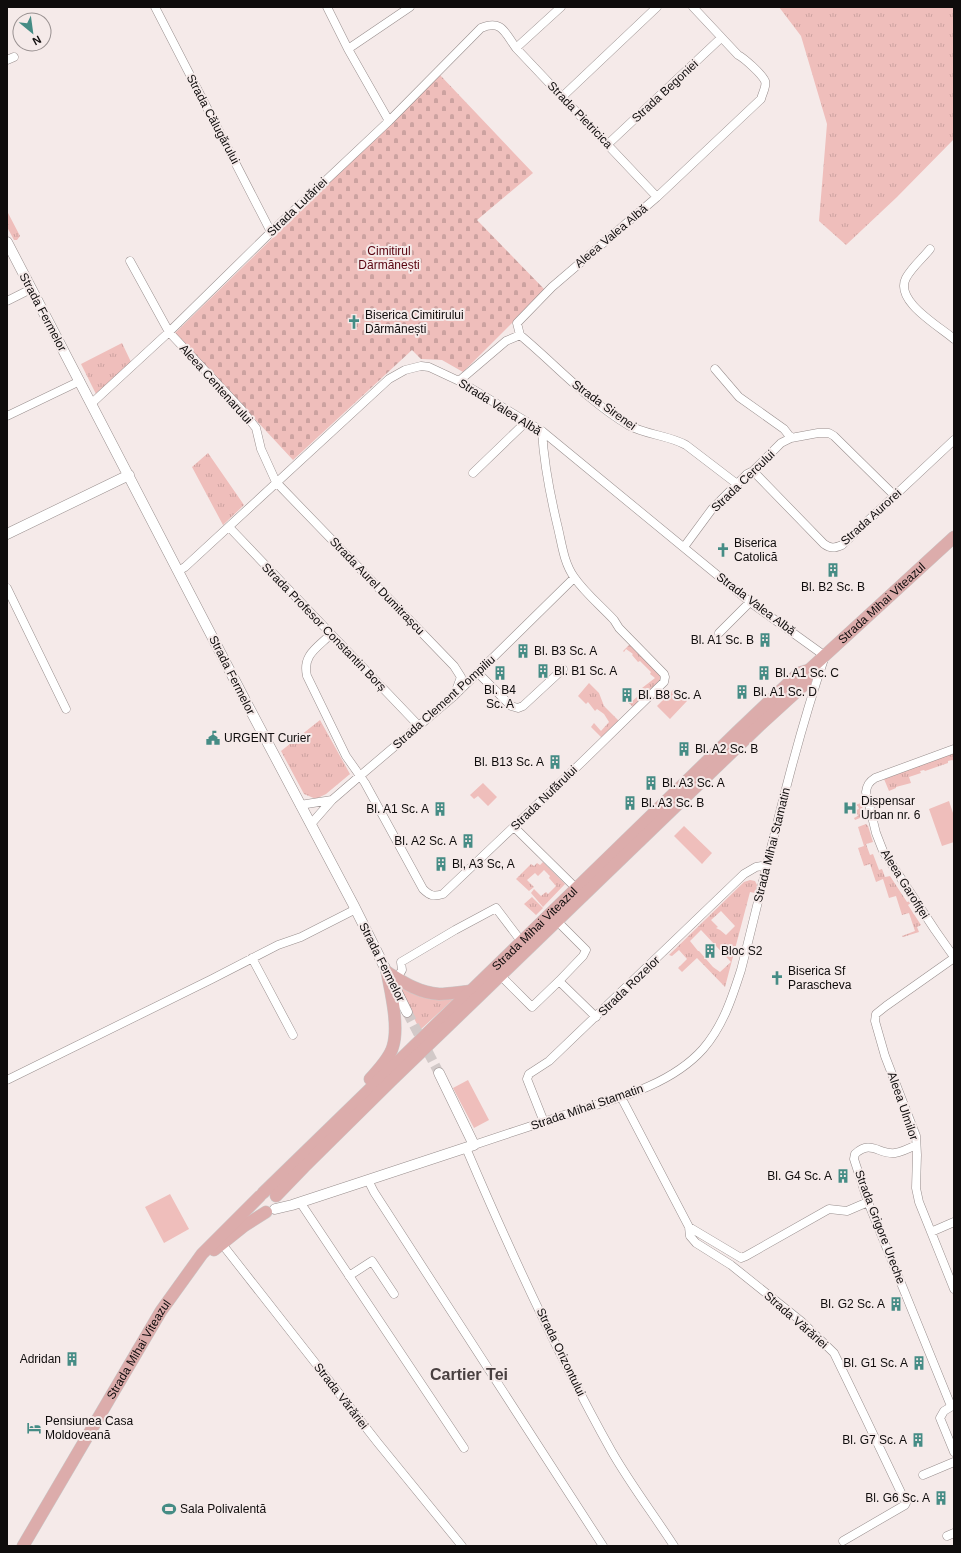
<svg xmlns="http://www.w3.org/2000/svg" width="961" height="1553" font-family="Helvetica,sans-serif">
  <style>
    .grass { fill: url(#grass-tufts); fill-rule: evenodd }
    .cemetery { fill: url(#cemetery-stones) }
    .park { fill: #efbebb }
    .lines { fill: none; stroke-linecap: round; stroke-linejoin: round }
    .tertiary-tunnel { stroke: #d2c9c8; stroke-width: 10; stroke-dasharray: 10 5; stroke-linecap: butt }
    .minor-casing { stroke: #988e8d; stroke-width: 9 }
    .tertiary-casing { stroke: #988e8d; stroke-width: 11 }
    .primary-casing { stroke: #cacaca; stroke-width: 13 }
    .minor { stroke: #fff; stroke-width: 8 }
    .tertiary { stroke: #fff; stroke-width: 10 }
    .primary { stroke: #dcacab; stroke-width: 12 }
    .labels { text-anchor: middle; stroke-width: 4; stroke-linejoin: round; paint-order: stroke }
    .street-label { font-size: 12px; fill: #0f0c0c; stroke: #f5eae9 }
    .park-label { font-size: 12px; fill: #580410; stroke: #f5eae9 }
    .poi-label { font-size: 12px; fill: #0f0c0c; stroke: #f5eae9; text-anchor: start }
    .district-label { font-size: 16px; font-weight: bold; fill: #494040; stroke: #f5eae9 }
  </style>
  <defs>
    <pattern id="grass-tufts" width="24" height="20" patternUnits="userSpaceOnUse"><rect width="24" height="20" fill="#efbebb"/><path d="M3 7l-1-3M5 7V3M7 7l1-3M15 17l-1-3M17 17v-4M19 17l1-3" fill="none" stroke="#cca2a0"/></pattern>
    <pattern id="cemetery-stones" width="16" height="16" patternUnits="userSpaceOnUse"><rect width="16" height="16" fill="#efbebb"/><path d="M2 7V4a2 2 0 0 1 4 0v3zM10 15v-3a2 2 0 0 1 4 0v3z" fill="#cca2a0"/></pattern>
  </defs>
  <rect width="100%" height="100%" fill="#f5eae9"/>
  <path class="grass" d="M779,7H954V139L897,197L846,245L819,221L827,124L801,36Z
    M7,211L20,236L17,240H14L7,227Z
    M122,343L131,362L96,394L81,364Z
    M208,453L244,505L223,525L192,467Z
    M630,644L660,674V680L633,707L627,701L628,700L631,702L637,697V696L643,689L642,688L655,678L650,674L651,672L640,661L638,662L632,655L633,654L626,649L624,652L623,651Z
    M589,683L599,693L604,706L619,721L602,738L591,727L594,723L601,731L609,722L604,714L597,709L595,711L588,702L586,704L578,696Z
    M320,720L350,774L326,794L316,799L304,794L281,751Z
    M954,753V761L952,760L948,761V763L925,771L924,770L920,771L921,773L909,777L911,783L896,787V788L889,791L884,779Z
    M861,803L865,816L855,820L854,818L858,816L856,810L859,809L858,806H856L855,805Z
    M866,824L868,826L873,842L866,844L870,855L873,854L879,870L882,869L885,877L890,876L907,902L911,901L912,902L908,905L921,925L917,927L919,932L903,937L902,936L915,931L909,913L902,915L896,896L889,898L883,879L876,882L870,864L864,866L858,848L864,846L858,827Z
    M543,862L565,884L543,907L531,893L534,889L541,896L546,892L548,894L556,886L549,878L550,876L544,870L538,876L535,873L527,880L534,887L529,891L516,879L531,864L534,866L537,863L540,865Z
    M750,880L755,881L757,885L755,893L750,892L725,987L697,958L682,972L678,968L687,959L679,950L672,956L669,955L744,882ZM721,911L735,926L726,935L720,930L716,928L718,927L711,920ZM701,930L731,962L720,972L713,967L699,951H698L690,941Z
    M532,897L543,908L536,915L524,904Z
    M398,987L456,997L420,1030Z"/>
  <path class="cemetery" d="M440,75L533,173L477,220L545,290L463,372L442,360L421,359L412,350L293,460L175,333Z"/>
  <path class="park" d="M674,689L687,701L670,719L657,706Z
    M483,783L497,797L488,806L478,796L474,799L470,795Z
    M949,801L954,816V842L942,846L929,809Z
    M684,826L712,853L702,864L674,836Z
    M468,1080L489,1120L474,1128L453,1088Z
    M170,1194L189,1229L164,1243L145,1207Z"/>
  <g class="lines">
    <path class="tertiary-tunnel" d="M407,1012L439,1073"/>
    <defs>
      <path id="minor" d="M155,7L271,232
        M327,7L348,49L389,121
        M516,48L561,7
        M348,49L410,7
        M7,60L14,57
        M563,96L657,7
        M608,144L721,38
        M930,249C923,258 912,267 906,278C894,301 939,326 954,339
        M130,261L169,332L241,409L256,428L261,449L276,482L454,666L461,677L454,696
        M7,301L31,289
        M520,335L517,323L552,287L657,197L761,99C762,94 767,86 765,81C762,74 744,58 738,55L693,7
        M520,335C556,365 588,401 628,425C646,435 668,435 686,445L737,484
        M715,369L739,397L784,429L791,438
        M459,381L506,341L520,335
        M92,403L169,332L271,232L389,121L481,28C502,19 505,33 516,48L657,197
        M7,416L80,381
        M753,471L824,544C831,549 835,548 842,545L954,440
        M473,473L526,422
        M229,527L419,726
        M684,547L712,509L747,474L753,471L781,443L791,438L818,433H829L834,436L894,495
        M178,571L185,567L389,379L405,370L421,366L429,367L459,381L542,431L750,602L825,656C790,758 768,865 741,970C732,998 723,1026 703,1049C670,1086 615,1099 570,1113C538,1124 506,1134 474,1145
        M7,588L66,709
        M719,633L750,602
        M331,634C317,648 302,655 307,676L346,756L365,783L423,889C430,896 434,897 443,894L583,761L664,682L665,677L664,674L619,628L614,620C601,606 585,593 574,577C564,563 562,545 558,528C550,495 544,466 542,431
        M478,673L511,706L518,708L523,706L563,669
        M954,749L875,778C869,782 867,785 866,792L876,833L883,851L935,930L954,957
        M300,805L332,800L354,781L454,696L574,578
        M311,824L332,800
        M514,827L580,892
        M557,921L586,950L583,956L559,981L596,1017
        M252,958L293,1035
        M954,958L886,1006L876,1014L875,1021L885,1056L916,1136L917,1155L916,1188L919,1202L954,1289
        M501,976L532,1007L559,981
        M397,978L402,970L401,962L455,930L496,908L521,941
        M7,1080L212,979L278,945L301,937L356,909
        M621,1097L689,1227L741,1258L746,1256L829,1209L847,1211L868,1202
        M544,1122L527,1079L529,1074L549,1061L744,874L756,867L767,865
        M916,1145C910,1148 902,1152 895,1153C879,1155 871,1139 855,1154L854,1159L868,1202L951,1406
        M466,1148C510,1251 557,1354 612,1452C631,1485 654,1515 674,1546
        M368,1180L374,1192L603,1546
        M300,1202L464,1448
        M689,1227L690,1236L696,1243L731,1265L801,1321L834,1353L865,1417L906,1503L905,1505L843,1541
        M931,1232L954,1222
        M222,1244L378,1443L462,1546
        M349,1276L372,1261L394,1294
        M954,1405L944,1411L940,1418L954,1452
        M923,1475L954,1462
        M947,1536L954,1533"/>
      <path id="tertiary" d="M7,242L245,700L353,904L407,1012
        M7,534L129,475
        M275,1209L292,1205L368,1180L474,1145L439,1073"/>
      <g id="primary">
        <path d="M387,972C403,982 419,993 439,994C449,994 460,992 470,991"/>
        <path d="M370,1079C378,1070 390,1058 393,1046C399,1026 391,993 387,972"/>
        <path id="s1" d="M263,1193L737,732L799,673L809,670L954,537"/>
        <path d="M276,1196L304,1167L391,1081L759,726L805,684L809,670"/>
        <path d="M214,1250L244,1226L266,1212"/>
        <path id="s2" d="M23,1546L161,1311L202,1254L260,1196"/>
      </g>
    </defs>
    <use href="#minor" class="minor-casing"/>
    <use href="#tertiary" class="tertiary-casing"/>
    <use href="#primary" class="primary-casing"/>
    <use href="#minor" class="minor"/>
    <use href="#tertiary" class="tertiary"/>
    <use href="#primary" class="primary"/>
  </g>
  <defs>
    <symbol id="church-bare" viewBox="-9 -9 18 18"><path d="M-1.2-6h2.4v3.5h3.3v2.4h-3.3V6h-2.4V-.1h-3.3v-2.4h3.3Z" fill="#458c85" stroke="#f5eae9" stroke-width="2.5" paint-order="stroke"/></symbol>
    <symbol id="building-bare" viewBox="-9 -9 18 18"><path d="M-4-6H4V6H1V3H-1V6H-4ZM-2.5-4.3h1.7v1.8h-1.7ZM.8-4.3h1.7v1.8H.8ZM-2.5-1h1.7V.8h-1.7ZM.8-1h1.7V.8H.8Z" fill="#458c85" stroke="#f5eae9" stroke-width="2.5" paint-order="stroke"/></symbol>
    <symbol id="civic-bare" viewBox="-9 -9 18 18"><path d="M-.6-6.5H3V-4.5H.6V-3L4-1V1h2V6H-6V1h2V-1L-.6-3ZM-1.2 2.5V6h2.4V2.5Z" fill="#458c85" stroke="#f5eae9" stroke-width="2.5" paint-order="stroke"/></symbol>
    <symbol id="hospital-bare" viewBox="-9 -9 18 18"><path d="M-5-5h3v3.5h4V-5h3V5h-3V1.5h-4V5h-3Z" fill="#458c85" stroke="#f5eae9" stroke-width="2.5" paint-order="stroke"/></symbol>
    <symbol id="hotel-bare" viewBox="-9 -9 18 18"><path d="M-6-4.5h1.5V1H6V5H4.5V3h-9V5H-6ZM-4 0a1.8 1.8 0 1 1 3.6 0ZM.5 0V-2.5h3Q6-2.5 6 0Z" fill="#458c85" stroke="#f5eae9" stroke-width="2.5" paint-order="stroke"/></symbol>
    <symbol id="stadium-bare" viewBox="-9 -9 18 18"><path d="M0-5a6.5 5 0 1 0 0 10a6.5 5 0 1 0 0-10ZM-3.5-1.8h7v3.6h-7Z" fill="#458c85" stroke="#f5eae9" stroke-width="2.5" paint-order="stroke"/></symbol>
  </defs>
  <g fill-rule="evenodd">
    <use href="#church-bare" x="344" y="312" width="20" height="20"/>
    <use href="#church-bare" x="713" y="540" width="20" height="20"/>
    <use href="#building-bare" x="823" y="560" width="20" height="20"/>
    <use href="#building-bare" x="755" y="630" width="20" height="20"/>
    <use href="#building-bare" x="513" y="641" width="20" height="20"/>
    <use href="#building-bare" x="533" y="661" width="20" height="20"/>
    <use href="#building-bare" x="490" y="663" width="20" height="20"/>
    <use href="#building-bare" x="754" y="663" width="20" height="20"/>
    <use href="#building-bare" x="732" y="682" width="20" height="20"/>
    <use href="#building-bare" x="617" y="685" width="20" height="20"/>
    <use href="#civic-bare" x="203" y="728" width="20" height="20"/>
    <use href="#building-bare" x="674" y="739" width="20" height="20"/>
    <use href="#building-bare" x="545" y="752" width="20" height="20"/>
    <use href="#building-bare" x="641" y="773" width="20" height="20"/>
    <use href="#building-bare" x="620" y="793" width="20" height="20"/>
    <use href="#hospital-bare" x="840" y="798" width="20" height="20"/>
    <use href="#building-bare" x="430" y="799" width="20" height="20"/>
    <use href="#building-bare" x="458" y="831" width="20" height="20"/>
    <use href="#building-bare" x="431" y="854" width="20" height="20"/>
    <use href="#building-bare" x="700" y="941" width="20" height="20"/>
    <use href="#church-bare" x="767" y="968" width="20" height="20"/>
    <use href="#building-bare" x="833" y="1166" width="20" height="20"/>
    <use href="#building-bare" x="886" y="1294" width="20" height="20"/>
    <use href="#building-bare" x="62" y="1349" width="20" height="20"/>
    <use href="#building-bare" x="909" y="1353" width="20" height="20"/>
    <use href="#hotel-bare" x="24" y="1418" width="20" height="20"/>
    <use href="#building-bare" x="908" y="1430" width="20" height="20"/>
    <use href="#building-bare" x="931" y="1488" width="20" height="20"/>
    <use href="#stadium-bare" x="159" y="1499" width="20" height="20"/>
  </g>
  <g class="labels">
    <g class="street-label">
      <text transform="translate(665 91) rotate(-43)" y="4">Strada Begoniei</text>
      <text transform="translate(580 115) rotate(46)" y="4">Strada Pietricica</text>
      <text transform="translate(213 119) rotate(62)" y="4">Strada Călugărului</text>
      <text transform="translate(297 207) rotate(-44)" y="4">Strada Lutăriei</text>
      <text transform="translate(611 236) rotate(-40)" y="4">Aleea Valea Albă</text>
      <text transform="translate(43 312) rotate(62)" y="4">Strada Fermelor</text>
      <text transform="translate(216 384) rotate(48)" y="4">Aleea Centenarului</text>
      <text transform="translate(604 405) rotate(36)" y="4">Strada Sirenei</text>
      <text transform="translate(500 407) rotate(32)" y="4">Strada Valea Albă</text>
      <text transform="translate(743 481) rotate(-44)" y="4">Strada Cercului</text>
      <text transform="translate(871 517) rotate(-42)" y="4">Strada Aurorei</text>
      <text transform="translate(377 586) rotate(46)" y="4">Strada Aurel Dumitrașcu</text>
      <text dy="4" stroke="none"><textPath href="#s1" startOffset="856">Strada Mihai Viteazul</textPath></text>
      <text transform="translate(756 604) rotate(37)" y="4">Strada Valea Albă</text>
      <text transform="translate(324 627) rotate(46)" y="4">Strada Profesor Constantin Borș</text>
      <text transform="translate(232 675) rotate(63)" y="4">Strada Fermelor</text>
      <text transform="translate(444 702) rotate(-42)" y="4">Strada Clement Pompiliu</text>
      <text transform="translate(544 798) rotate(-44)" y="4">Strada Nufărului</text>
      <text transform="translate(772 845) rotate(-76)" y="4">Strada Mihai Stamatin</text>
      <text transform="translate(905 884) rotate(58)" y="4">Aleea Garofiței</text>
      <text dy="4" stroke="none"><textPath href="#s1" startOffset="379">Strada Mihai Viteazul</textPath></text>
      <text transform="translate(382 962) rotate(63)" y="4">Strada Fermelor</text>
      <text transform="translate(629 986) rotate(-44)" y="4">Strada Rozelor</text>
      <text transform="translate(903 1106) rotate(71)" y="4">Aleea Ulmilor</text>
      <text transform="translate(587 1107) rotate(-19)" y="4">Strada Mihai Stamatin</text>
      <text transform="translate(880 1227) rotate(69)" y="4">Strada Grigore Ureche</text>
      <text transform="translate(796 1320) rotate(41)" y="4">Strada Vărăriei</text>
      <text dy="4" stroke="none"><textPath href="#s2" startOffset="228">Strada Mihai Viteazul</textPath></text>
      <text transform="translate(561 1352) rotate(64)" y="4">Strada Orizontului</text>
      <text transform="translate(341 1396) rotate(52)" y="4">Strada Vărăriei</text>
    </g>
    <g class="park-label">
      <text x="389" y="255">Cimitirul<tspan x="389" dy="14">Dărmănești</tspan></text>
    </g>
    <g class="poi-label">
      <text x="365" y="319">Biserica Cimitirului<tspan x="365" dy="14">Dărmănești</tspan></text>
      <text x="734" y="547">Biserica<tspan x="734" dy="14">Catolică</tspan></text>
      <text x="833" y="591" text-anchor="middle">Bl. B2 Sc. B</text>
      <text x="754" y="644" text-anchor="end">Bl. A1 Sc. B</text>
      <text x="534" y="655">Bl. B3 Sc. A</text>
      <text x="554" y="675">Bl. B1 Sc. A</text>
      <text x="775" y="677">Bl. A1 Sc. C</text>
      <text x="500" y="694" text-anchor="middle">Bl. B4<tspan x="500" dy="14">Sc. A</tspan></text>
      <text x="753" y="696">Bl. A1 Sc. D</text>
      <text x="638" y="699">Bl. B8 Sc. A</text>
      <text x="224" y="742">URGENT Curier</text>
      <text x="695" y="753">Bl. A2 Sc. B</text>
      <text x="544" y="766" text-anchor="end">Bl. B13 Sc. A</text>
      <text x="662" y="787">Bl. A3 Sc. A</text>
      <text x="861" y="805">Dispensar<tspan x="861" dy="14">Urban nr. 6</tspan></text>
      <text x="641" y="807">Bl. A3 Sc. B</text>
      <text x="429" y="813" text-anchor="end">Bl. A1 Sc. A</text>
      <text x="457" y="845" text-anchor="end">Bl. A2 Sc. A</text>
      <text x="452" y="868">Bl, A3 Sc, A</text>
      <text x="721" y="955">Bloc S2</text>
      <text x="788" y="975">Biserica Sf<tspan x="788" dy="14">Parascheva</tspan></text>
      <text x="832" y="1180" text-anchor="end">Bl. G4 Sc. A</text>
      <text x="885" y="1308" text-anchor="end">Bl. G2 Sc. A</text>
      <text x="61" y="1363" text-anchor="end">Adridan</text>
      <text x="908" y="1367" text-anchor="end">Bl. G1 Sc. A</text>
      <text x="45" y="1425">Pensiunea Casa<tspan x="45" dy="14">Moldoveană</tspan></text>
      <text x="907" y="1444" text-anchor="end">Bl. G7 Sc. A</text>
      <text x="930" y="1502" text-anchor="end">Bl. G6 Sc. A</text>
      <text x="180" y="1513">Sala Polivalentă</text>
    </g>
    <g class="district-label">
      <text x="469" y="1380">Cartier Tei</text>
    </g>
  </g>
  <rect width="961" height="1553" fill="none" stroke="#0f0c0c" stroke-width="16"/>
  <g transform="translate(32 32) rotate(151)"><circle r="19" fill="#f5eae9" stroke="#999191"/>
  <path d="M0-3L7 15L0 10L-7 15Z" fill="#458c85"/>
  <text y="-6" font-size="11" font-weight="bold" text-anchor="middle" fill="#0f0c0c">N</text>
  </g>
</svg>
